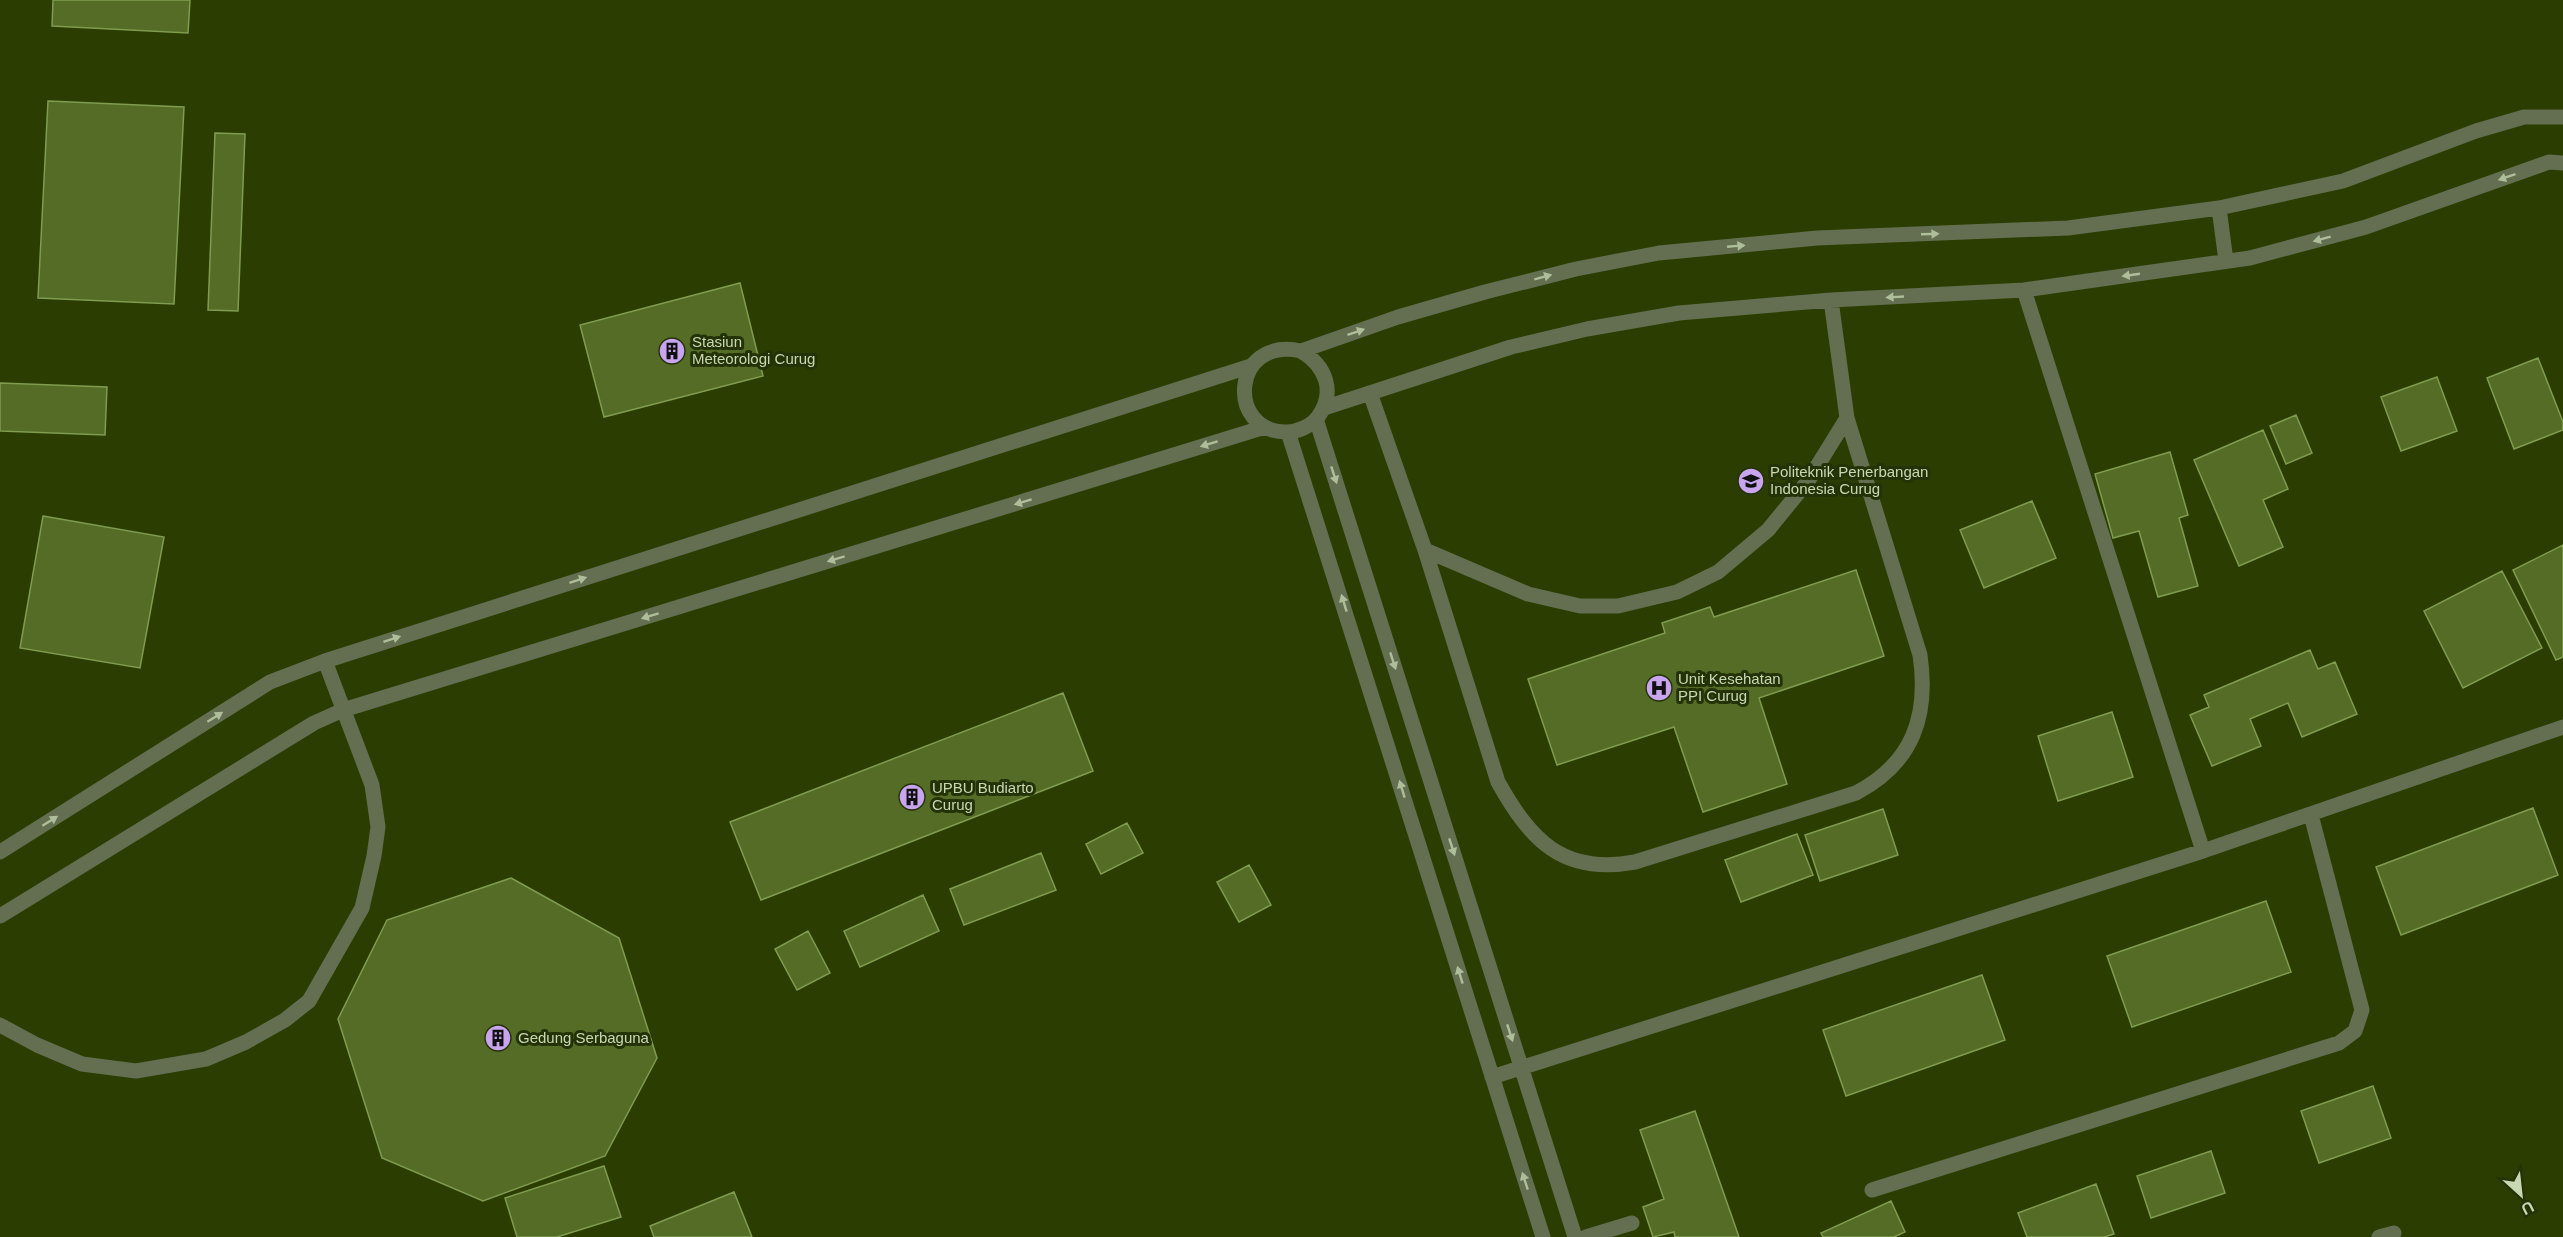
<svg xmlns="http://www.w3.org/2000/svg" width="2563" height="1237" font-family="Arial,sans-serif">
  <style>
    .building { fill: #546c26; stroke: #7f9c4f; stroke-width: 1.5 }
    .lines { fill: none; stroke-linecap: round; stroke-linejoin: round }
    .minor { stroke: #636f50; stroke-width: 15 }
    .oneway { fill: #afbe9a }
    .labels { text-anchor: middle; stroke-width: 6; stroke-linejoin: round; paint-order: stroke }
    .poi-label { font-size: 15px; fill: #c8d8b2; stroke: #243208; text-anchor: start }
  </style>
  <rect width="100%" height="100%" fill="#2b3d00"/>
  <path class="building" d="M53,0H190L188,33L52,26Z
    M48,101L184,107L174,304L38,298Z
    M215,133L245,134L238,311L208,310Z
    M740,283L763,376L604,417L580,325Z
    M2538,358L2563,422V430L2514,449L2487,378Z
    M2437,377L2457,431L2401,451L2381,397Z
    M0,383L107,387L105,435L0,431Z
    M2296,415L2312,453L2286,464L2270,426Z
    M2263,430L2288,489L2263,500L2283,547L2239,566L2194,460Z
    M2170,452L2188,515L2179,518L2198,586L2158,597L2139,531L2113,538L2095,474Z
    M2032,501L2056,558L1984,588L1960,530Z
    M43,516L164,537L140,668L20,648Z
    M2563,545V657L2556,660L2513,570Z
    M1856,570L1884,656L1759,698L1787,784L1703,812L1674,727L1557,765L1528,679L1665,633L1662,623L1710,607L1714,617Z
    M2502,571L2542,648L2463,688L2424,611Z
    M2310,650L2318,669L2335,662L2357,714L2302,737L2288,703L2250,719L2261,746L2212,766L2190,715L2209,707L2204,695Z
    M1063,693L1093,771L761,900L730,822Z
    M2112,712L2133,777L2058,801L2038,736Z
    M2533,808L2558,875L2401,935L2376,867Z
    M1883,809L1898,855L1820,881L1805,835Z
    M1127,823L1143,853L1101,874L1086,844Z
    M1797,834L1813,875L1741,902L1725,860Z
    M1041,853L1056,890L964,925L950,889Z
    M1249,865L1271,905L1239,922L1217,882Z
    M511,878L619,938L657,1058L605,1156L483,1201L382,1158L338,1019L387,920Z
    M923,895L939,931L860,967L844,931Z
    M2266,901L2291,972L2132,1027L2107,956Z
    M808,931L830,973L797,990L775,949Z
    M1982,975L2005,1040L1846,1096L1823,1030Z
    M2373,1086L2391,1138L2319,1163L2301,1111Z
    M1695,1111L1739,1237H1675L1674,1232L1653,1237L1643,1207L1664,1199L1640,1130Z
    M2211,1151L2225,1193L2151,1218L2137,1176Z
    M604,1166L621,1217L557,1237H517L505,1198Z
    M2096,1184L2114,1234L2104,1237H2027L2018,1213Z
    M734,1192L752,1237H654L650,1226Z
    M1891,1201L1905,1232L1894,1237H1823L1821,1233Z"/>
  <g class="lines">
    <path class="minor" d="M2219,208L2226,261
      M2024,290L2203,851
      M1301,351C1326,366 1336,392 1318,417C1311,426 1298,432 1286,432C1226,432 1231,336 1301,351L1398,317L1485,292L1576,269L1659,253L1817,238L2068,228L2219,208L2343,181L2476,131L2524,117H2563
      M1370,393L1425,550L1498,782C1531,841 1563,875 1635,862L1856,793C1913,763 1929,716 1920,655L1847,418
      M1324,408L1511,347L1587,329L1679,313L1831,300L2024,290L2250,258L2366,227L2549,162L2563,163
      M1316,419L1575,1237
      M1288,432L1543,1237
      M1425,550L1528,594L1580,606H1618L1677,592L1718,572L1768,530L1808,481L1847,418L1831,300
      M0,852L270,682L325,661L1251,366
      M0,916L314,723L343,710L1265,427
      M0,1025L37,1045L82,1064L136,1071L206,1059L246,1042L285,1020L309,1001L362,908L374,856L378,827L372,785L325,661
      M1492,1077L2203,851L2563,727
      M1872,1190L2339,1043L2355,1031L2362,1010L2311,815
      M1586,1237L1632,1223
      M2379,1237L2394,1233"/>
  </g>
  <defs><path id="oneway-solid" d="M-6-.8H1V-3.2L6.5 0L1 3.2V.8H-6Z" transform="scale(1.5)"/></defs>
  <g class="oneway">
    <use href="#oneway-solid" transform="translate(2507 177) rotate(161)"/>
    <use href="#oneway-solid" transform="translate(1930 234) rotate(-2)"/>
    <use href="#oneway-solid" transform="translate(2322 239) rotate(165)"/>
    <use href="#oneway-solid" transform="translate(1736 246) rotate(-5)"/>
    <use href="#oneway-solid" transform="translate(2131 275) rotate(172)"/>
    <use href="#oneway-solid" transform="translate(1543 277) rotate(-15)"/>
    <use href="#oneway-solid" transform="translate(1895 297) rotate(177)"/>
    <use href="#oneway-solid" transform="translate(1356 332) rotate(-19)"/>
    <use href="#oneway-solid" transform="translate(1209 444) rotate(163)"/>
    <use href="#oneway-solid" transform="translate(1334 475) rotate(72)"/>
    <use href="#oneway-solid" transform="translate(1023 502) rotate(163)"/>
    <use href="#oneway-solid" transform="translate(836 559) rotate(163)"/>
    <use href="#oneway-solid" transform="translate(578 580) rotate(-18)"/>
    <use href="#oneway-solid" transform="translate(1344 603) rotate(-107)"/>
    <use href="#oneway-solid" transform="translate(650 616) rotate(163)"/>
    <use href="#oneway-solid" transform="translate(392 639) rotate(-18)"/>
    <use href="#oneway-solid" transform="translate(1393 661) rotate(72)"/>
    <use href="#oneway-solid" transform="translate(215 717) rotate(-32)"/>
    <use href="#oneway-solid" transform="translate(1402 789) rotate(-107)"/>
    <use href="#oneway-solid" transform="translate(50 821) rotate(-32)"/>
    <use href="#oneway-solid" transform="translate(1452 847) rotate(72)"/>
    <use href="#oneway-solid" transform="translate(1460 975) rotate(-107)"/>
    <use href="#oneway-solid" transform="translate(1510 1033) rotate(72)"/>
    <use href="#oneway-solid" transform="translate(1525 1181) rotate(-108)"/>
  </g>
  <defs>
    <symbol id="building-disc" viewBox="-11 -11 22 22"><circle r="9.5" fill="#c8a5ee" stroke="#243208"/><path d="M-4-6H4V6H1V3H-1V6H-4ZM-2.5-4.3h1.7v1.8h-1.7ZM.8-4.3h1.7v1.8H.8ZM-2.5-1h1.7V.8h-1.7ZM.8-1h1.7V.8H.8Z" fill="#111"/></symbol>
    <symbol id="university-disc" viewBox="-11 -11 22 22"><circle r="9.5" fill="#c8a5ee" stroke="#243208"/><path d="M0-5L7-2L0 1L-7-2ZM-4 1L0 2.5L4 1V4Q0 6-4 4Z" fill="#111"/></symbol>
    <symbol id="hospital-disc" viewBox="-11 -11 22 22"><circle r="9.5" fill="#c8a5ee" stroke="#243208"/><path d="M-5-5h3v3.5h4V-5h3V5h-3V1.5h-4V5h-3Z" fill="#111"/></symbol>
  </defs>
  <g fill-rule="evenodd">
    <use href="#building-disc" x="657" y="336" width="30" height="30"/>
    <use href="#university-disc" x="1736" y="466" width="30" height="30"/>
    <use href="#hospital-disc" x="1644" y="673" width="30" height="30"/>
    <use href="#building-disc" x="897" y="782" width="30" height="30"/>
    <use href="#building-disc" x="483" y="1023" width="30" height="30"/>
  </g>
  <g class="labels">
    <g class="poi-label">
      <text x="692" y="347">Stasiun<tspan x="692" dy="17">Meteorologi Curug</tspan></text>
      <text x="1770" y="477">Politeknik Penerbangan<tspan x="1770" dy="17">Indonesia Curug</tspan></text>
      <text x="1678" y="684">Unit Kesehatan<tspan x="1678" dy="17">PPI Curug</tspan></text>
      <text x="932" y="793">UPBU Budiarto<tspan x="932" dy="17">Curug</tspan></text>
      <text x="518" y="1043">Gedung Serbaguna</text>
    </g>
  </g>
  <g transform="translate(2521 1195) rotate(153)" stroke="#243208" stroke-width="4.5" paint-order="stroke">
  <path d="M0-4.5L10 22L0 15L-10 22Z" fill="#c8d8b2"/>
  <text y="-9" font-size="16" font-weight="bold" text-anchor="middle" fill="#c8d8b2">U</text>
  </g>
</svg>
